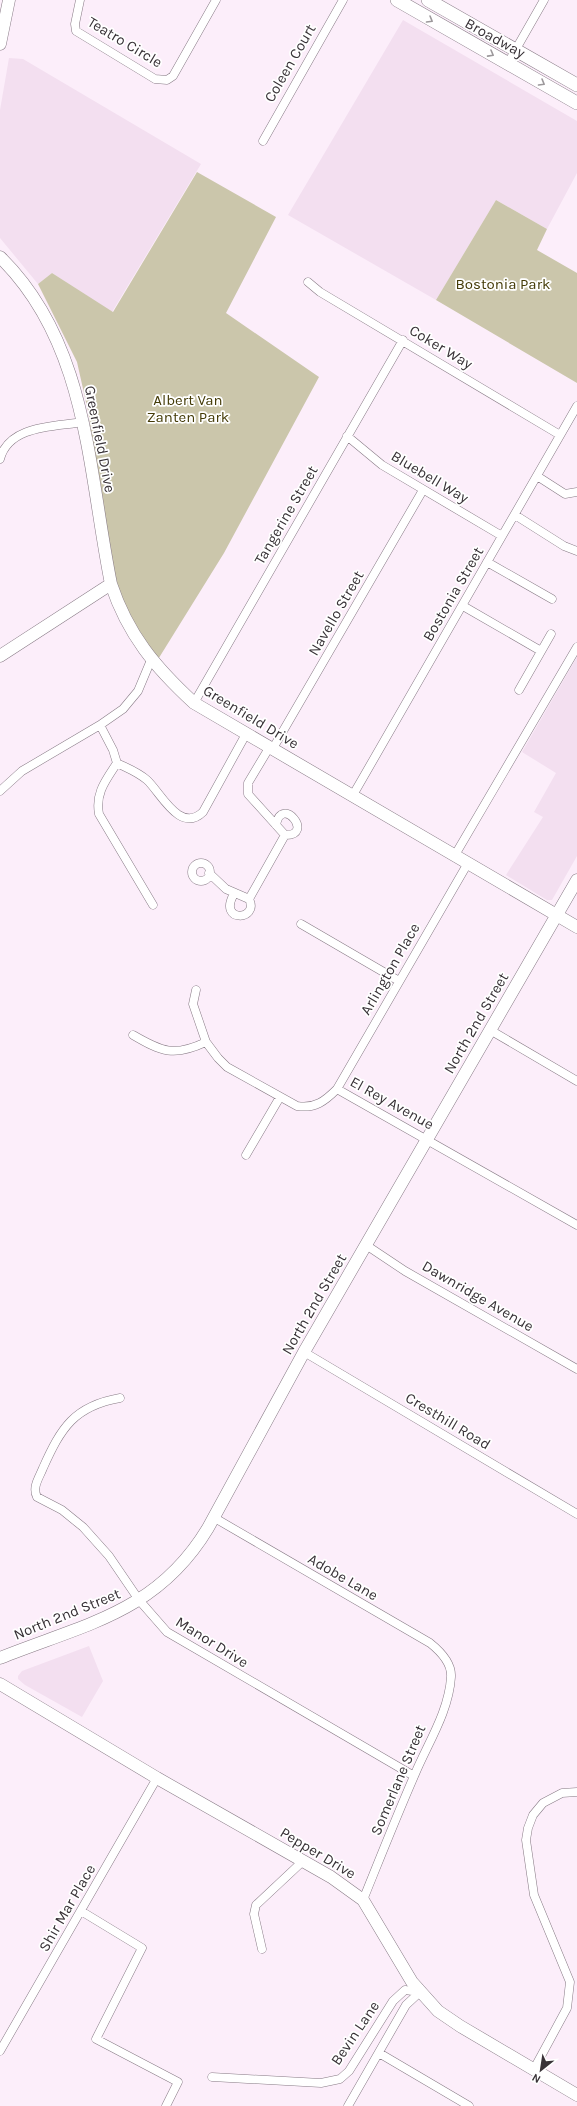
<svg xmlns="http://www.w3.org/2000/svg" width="577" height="2106" font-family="Karla,sans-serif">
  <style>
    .built { fill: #f3dff0 }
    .green { fill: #cbc6ab }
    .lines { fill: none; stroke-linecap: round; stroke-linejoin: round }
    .street-casing { stroke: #877a85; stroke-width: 9 }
    .secondary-casing { stroke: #877a85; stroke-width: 13 }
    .primary-casing { stroke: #877a85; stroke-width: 14 }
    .street { stroke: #fff; stroke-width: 8 }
    .secondary { stroke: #fff; stroke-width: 12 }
    .primary { stroke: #fff; stroke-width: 13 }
    .oneway { stroke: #9c989b }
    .labels { text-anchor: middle; stroke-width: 3.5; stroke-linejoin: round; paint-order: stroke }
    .street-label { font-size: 15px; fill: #383237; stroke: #fff }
    .park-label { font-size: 15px; fill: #433a06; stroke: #fff }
  </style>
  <rect width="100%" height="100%" fill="#fceefa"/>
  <path class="built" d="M403,20L577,121V173L547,229L496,200L436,300L288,215Z
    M9,58L23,59L201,164L112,312L52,273L38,284L0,238V110Z
    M577,657V856L552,900H547L506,875L543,817L534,812L556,773L522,752Z
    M89,1646L103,1681L82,1717L25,1685L18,1679V1676L22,1671Z"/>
  <path class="green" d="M197,172L276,217L226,313L319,377L224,553L157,661L144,644L123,603L113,572L88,411L77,362L38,284L52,273L113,312Z
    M496,200L547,229L537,250L577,273V383L436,300Z"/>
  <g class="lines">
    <defs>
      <path id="street" d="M80,0L75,24L76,31L155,79L167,80L173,76L216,0
        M508,63L544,0
        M263,141L343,0
        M308,282L320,292L560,435
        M347,436L382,465L502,536
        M0,459C9,425 54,427 83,422
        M537,476L565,494L577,492
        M515,515L564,546L577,551
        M487,562L552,599
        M463,606L541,651
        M519,690L551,634
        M194,703L403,340
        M100,725L113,750L117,763C106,780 95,793 99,814L153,905
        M272,750L423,490
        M117,763C127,768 138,772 147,780C161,793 180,834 203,812L246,734
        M0,791L22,771L100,725L123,709L138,691L151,660
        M353,795L577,406
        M276,825C282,794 315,836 285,835
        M455,855L577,647
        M192 872a9 9 0 1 1 18 0a9 9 0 1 1-18 0Z
        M209,873L226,889L249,899L285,835L248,794V783L269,748
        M234,894C217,923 260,921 249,899
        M301,924L399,981
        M196,990L193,1004L206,1042L218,1058L227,1067L297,1106C315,1109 325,1101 337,1089L468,863
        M490,1030L577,1081
        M133,1035C162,1052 174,1057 206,1042
        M337,1089L577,1225
        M246,1155L280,1097
        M366,1245L405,1271L577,1369
        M304,1352L577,1514
        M120,1398C74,1406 61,1428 43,1468C39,1478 32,1487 37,1497L62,1510L83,1527L109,1556L139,1600L167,1632L414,1776
        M213,1517L430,1643C440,1651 452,1663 451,1677C449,1711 428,1743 415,1774C397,1815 380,1858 363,1900
        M81,1911L142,1948L96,2039L178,2082L166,2106
        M262,1949L254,1914L256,1905L303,1861
        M0,2051L157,1778
        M379,2053L469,2106
        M534,2069L567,2008L570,1982L534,1895L526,1840L528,1828L533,1815L543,1803L562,1793L577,1792
        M212,2077L321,2083L340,2079L349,2071L393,2001L405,1990L420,1992
        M348,2106L406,2005L420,1992"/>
      <path id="secondary" d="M0,44L9,0
        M0,257C88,343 88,470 111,584C128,635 155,667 194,703L577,927
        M0,656L111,584
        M0,1658C84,1624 157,1613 208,1528L304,1352L577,880
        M0,1684L157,1778L331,1877L363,1900L412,1982L438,2011L460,2026L577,2095"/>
      <path id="primary" d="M397,0L577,103
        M428,0L577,85"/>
    </defs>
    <use href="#street" class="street-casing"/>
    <use href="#secondary" class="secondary-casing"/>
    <use href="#primary" class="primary-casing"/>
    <use href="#street" class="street"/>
    <use href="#secondary" class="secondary"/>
    <use href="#primary" class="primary"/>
  </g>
  <defs><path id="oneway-chevron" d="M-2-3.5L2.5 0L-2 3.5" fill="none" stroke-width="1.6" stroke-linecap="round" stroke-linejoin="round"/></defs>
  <g class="oneway">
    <use href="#oneway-chevron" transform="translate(430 20) rotate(30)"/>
    <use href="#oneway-chevron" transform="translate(491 54) rotate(29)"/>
    <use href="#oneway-chevron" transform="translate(542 83) rotate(30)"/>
  </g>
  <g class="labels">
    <g class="street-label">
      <text transform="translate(495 38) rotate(29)" y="5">Broadway</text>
      <text transform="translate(125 42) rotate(31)" y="5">Teatro Circle</text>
      <text transform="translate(290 63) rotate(-60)" y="5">Coleen Court</text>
      <text transform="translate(441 347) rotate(31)" y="5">Coker Way</text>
      <text transform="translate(100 439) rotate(79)" y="5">Greenfield Drive</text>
      <text transform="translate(430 477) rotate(31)" y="5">Bluebell Way</text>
      <text transform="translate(286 515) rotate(-60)" y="5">Tangerine Street</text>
      <text transform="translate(453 594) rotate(-60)" y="5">Bostonia Street</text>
      <text transform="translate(336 613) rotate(-60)" y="5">Navello Street</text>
      <text transform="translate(251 717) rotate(31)" y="5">Greenfield Drive</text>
      <text transform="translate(390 969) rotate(-60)" y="5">Arlington Place</text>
      <text transform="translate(476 1023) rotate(-60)" y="5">North 2nd Street</text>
      <text transform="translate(392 1103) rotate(29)" y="5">El Rey Avenue</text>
      <text transform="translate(478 1296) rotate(30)" y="5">Dawnridge Avenue</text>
      <text transform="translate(314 1304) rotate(-60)" y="5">North 2nd Street</text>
      <text transform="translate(448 1421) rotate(31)" y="5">Cresthill Road</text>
      <text transform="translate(343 1577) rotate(30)" y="5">Adobe Lane</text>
      <text transform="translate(67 1614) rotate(-22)" y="5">North 2nd Street</text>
      <text transform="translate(212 1642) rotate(32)" y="5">Manor Drive</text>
      <text transform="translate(398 1780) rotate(-67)" y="5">Somerlane Street</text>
      <text transform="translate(318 1853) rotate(31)" y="5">Pepper Drive</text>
      <text transform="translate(67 1908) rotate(-60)" y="5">Shir Mar Place</text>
      <text transform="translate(355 2033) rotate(-56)" y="5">Bevin Lane</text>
    </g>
    <g class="park-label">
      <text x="503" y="289">Bostonia Park</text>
      <text x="188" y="405">Albert Van<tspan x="188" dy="17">Zanten Park</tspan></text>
    </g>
  </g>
  <g transform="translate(541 2070) rotate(210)" stroke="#ffffff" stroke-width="3" paint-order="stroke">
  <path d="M0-3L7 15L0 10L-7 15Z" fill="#383237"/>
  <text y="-6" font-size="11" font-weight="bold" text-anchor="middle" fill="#383237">N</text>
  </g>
</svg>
